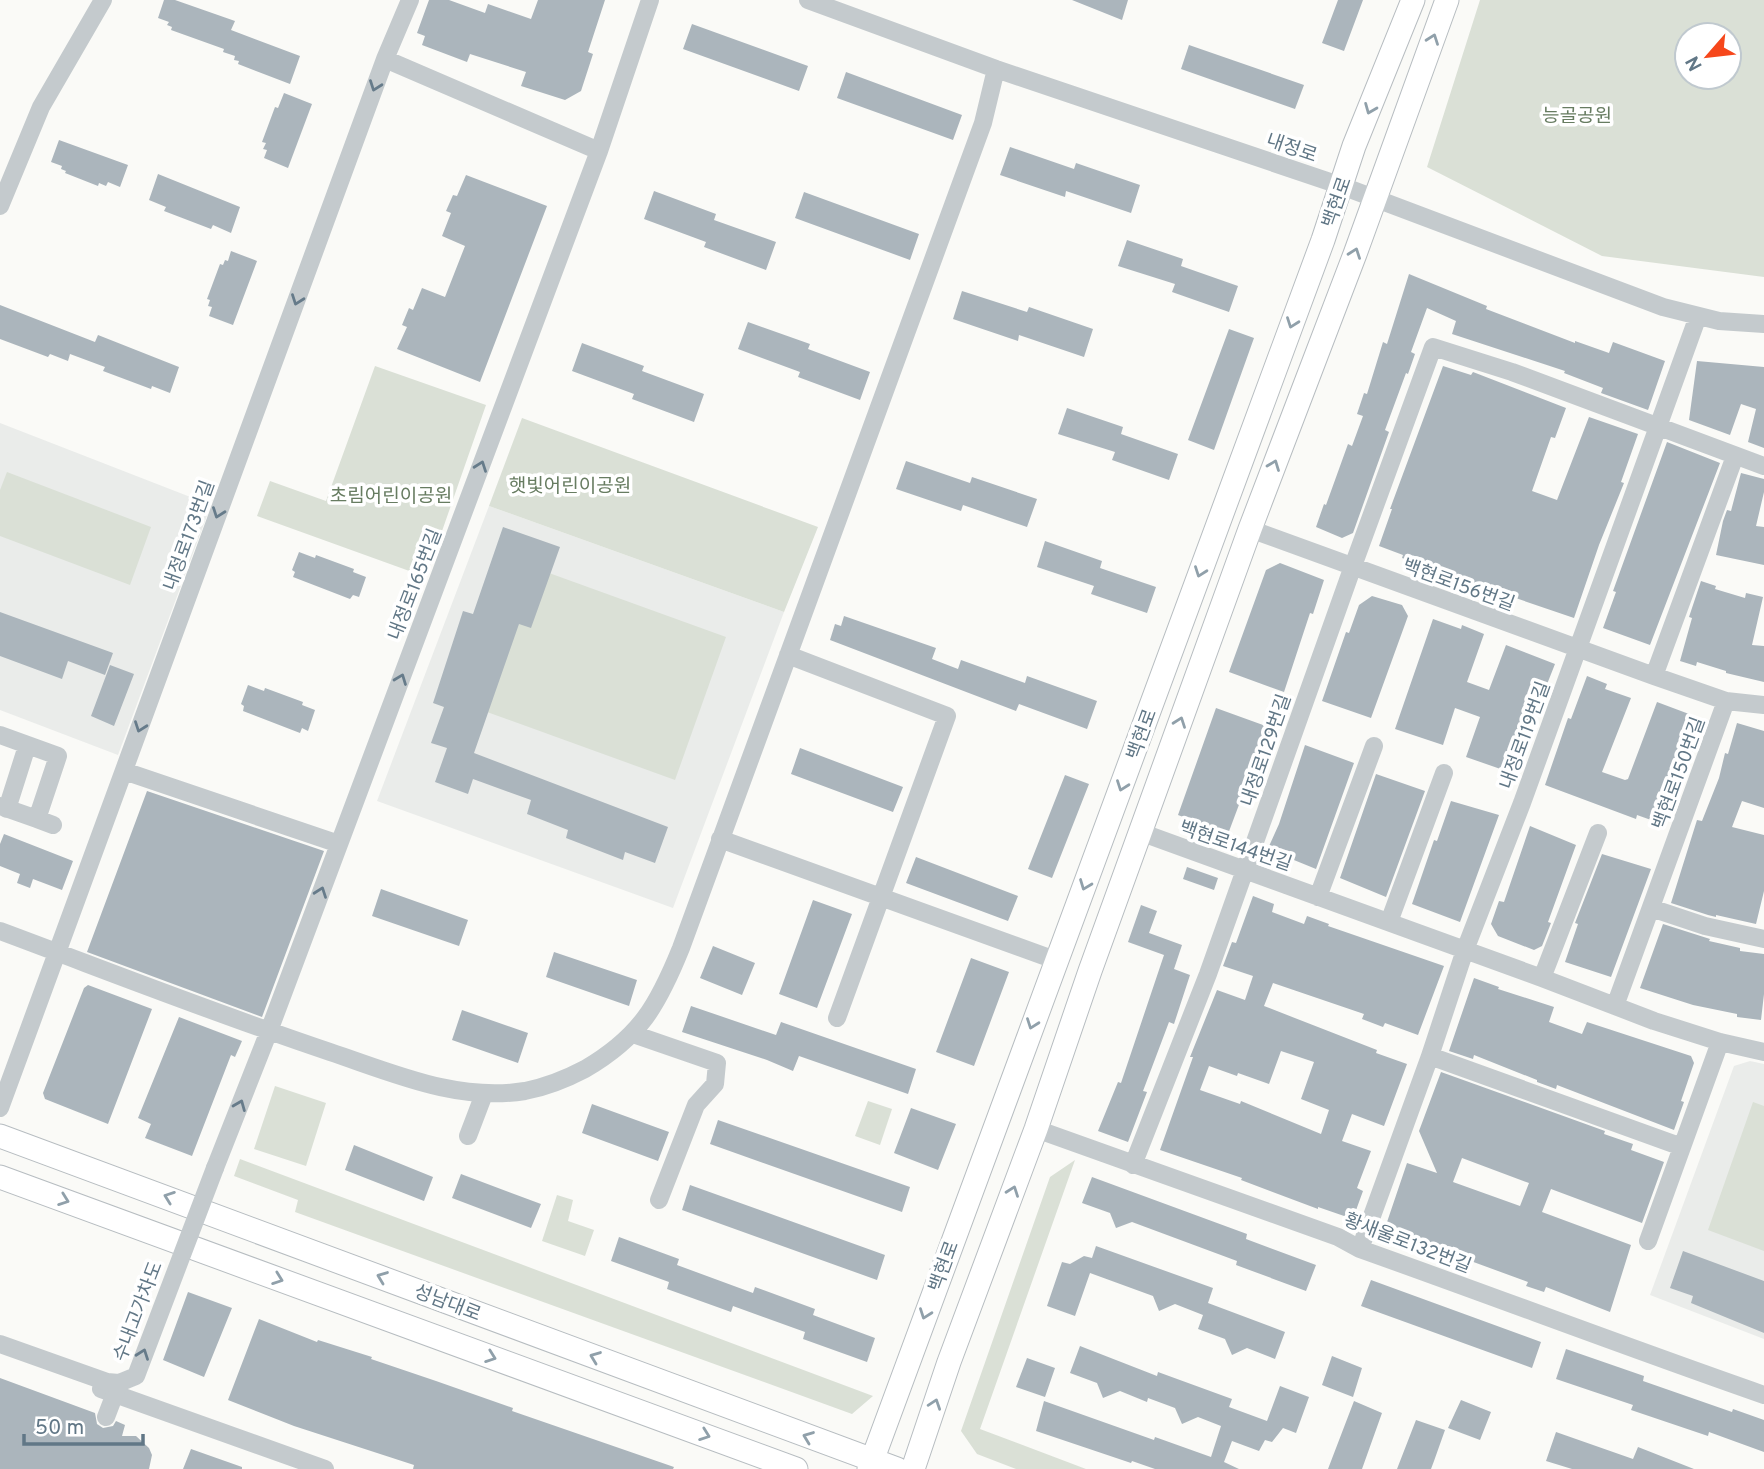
<svg xmlns="http://www.w3.org/2000/svg" width="1764" height="1469" font-family="Overpass,'Noto Sans KR',sans-serif">
  <style>
    .built { fill: #eaecea }
    .green { fill: #dae0d6; fill-rule: evenodd }
    .building { fill: #abb5bc; fill-rule: evenodd }
    .lines { fill: none; stroke-linecap: round; stroke-linejoin: round }
    .major-casing { stroke: #b7bdc1; stroke-width: 25 }
    .minor { stroke: #c4cacd; stroke-width: 18 }
    .major { stroke: #fff; stroke-width: 23 }
    .minor-bridge { stroke: #c4cacd; stroke-width: 18 }
    .oneway { stroke: #90a0aa }
    .oneway2 { stroke: #667b8a }
    .labels { text-anchor: middle; stroke-width: 7; stroke-linejoin: round; paint-order: stroke }
    .park-label { font-size: 19px; fill: #677c61; stroke: #fff }
    .street-label { font-size: 19px; fill: #617786; stroke: #fff }
  </style>
  <rect width="100%" height="100%" fill="#fafaf7"/>
  <path class="built" d="M0,423L211,505L118,755L0,710Z
    M489,506L784,612L673,908L377,801Z
    M1750,1061L1764,1064V1339L1650,1295L1734,1066Z"/>
  <path class="green" d="M1480,0H1764V277L1602,256L1427,167ZM1687,35H1729V77H1687Z
    M375,366L486,405L426,577L257,516L270,481L326,501Z
    M522,418L818,527L784,612L489,506Z
    M7,472L151,527L130,585L0,536V490Z
    M538,569L726,637L675,780L487,712Z
    M275,1086L326,1103L306,1166L254,1149Z
    M868,1101L892,1109L880,1145L855,1136Z
    M1753,1102L1764,1106V1251L1708,1230Z
    M240,1159L873,1396L852,1414L295,1212L298,1200L234,1176Z
    M1075,1160L980,1429L1086,1469H1016L977,1454L961,1431L1050,1177Z
    M557,1195L573,1200L568,1221L594,1230L585,1256L542,1241Z"/>
  <path class="building" d="M164,0H175L235,21L231,30L300,56L290,84L238,64L239,61L234,60L235,56L223,52L224,49L171,30L172,27L167,25L169,22L158,18Z
    M429,0H449L485,13L488,4L531,19L538,0H605L588,52L593,54L581,91L565,100L521,86L526,72L470,54L467,62L422,45L425,36L417,33Z
    M1072,0H1128L1122,20Z
    M1338,0H1363L1344,51L1322,43Z
    M692,24L808,66L799,91L683,49Z
    M1189,45L1304,85L1295,109L1181,69Z
    M846,72L962,115L953,140L837,98Z
    M284,93L312,104L288,168L264,158L267,150L263,149L266,143L262,142L275,107L278,108Z
    M59,140L128,165L120,187L108,182L106,186L99,183L98,186L65,173L66,171L61,169L62,166L51,162Z
    M1010,147L1074,169L1076,163L1140,185L1131,213L1066,191L1065,197L1000,175Z
    M158,174L240,207L231,233L213,225L211,229L164,211L166,207L149,200Z
    M466,175L547,206L480,382L397,349L407,327L402,325L409,308L413,310L422,288L445,297L465,246L442,236L451,213L446,211L453,195L457,196Z
    M654,191L716,214L714,220L776,242L766,270L704,247L706,242L644,219Z
    M804,192L919,234L910,260L795,218Z
    M1127,240L1183,259L1181,266L1238,286L1229,312L1172,292L1175,284L1118,266Z
    M231,251L257,261L233,325L209,316L212,307L208,306L210,300L207,299L220,264L223,265L225,260L228,261Z
    M1409,274L1487,306L1486,309L1575,343V341L1609,353L1613,342L1665,361L1648,410L1601,393L1603,388L1564,373L1565,371L1452,334L1456,321L1427,308L1411,352L1415,354L1408,374L1406,373L1385,430L1389,432L1353,533L1342,538L1316,527L1324,504L1326,505L1348,444L1352,446L1363,416L1357,414L1364,393L1367,394L1383,342L1387,344Z
    M962,291L1027,312L1029,307L1093,329L1084,357L1019,335L1018,341L953,319Z
    M0,305L95,342L98,335L179,367L170,393L152,386L151,389L103,371L105,367L70,354L68,361L50,354L48,357L0,339Z
    M748,322L810,344L808,349L870,372L860,400L798,377L800,372L738,349Z
    M1229,329L1254,338L1214,450L1188,440Z
    M582,343L644,366L642,371L704,394L694,422L632,399L634,394L572,371Z
    M1697,361L1764,367V448L1748,442L1756,409L1741,404L1730,435L1689,420Z
    M1443,366L1471,375L1473,372L1566,408L1555,438L1551,437L1532,491L1557,500L1589,417L1638,434L1621,482L1624,483L1599,545L1574,618L1501,593L1500,598L1447,579L1449,575L1402,558L1403,555L1379,546L1392,509H1390Z
    M1067,408L1123,427L1121,434L1178,454L1169,480L1112,460L1115,452L1058,434Z
    M1667,442L1720,463L1650,645L1603,628L1616,592L1613,591Z
    M906,461L970,483L972,477L1037,499L1027,527L963,505L961,511L896,489Z
    M1741,473L1764,479V492L1756,526L1764,527V565L1716,555L1723,521L1727,510L1731,511Z
    M503,527L560,547L531,628L519,624L474,753L668,827L655,863L625,852L623,860L566,838L568,830L527,814L531,800L473,779L468,794L435,782L447,748L431,743L444,707L433,703L463,611L473,614Z
    M1045,541L1102,561L1100,568L1156,587L1147,613L1091,594L1094,586L1037,567Z
    M299,552L315,558L316,555L354,569L353,572L366,577L359,597L353,595L350,599L293,577L295,572L292,570Z
    M1280,563L1324,580L1313,614L1310,613L1284,692L1229,672L1266,570Z
    M1701,581L1716,586L1715,589L1745,598L1746,593L1763,597L1752,645L1764,646V682L1726,673V671L1697,662L1696,666L1680,661L1692,618L1689,617Z
    M1372,596L1402,605L1408,616L1371,718L1322,701L1346,632L1349,633L1359,605Z
    M0,612L113,653L105,675L68,661L62,679L0,656Z
    M844,616L936,648L932,659L958,669L961,660L1025,683L1027,676L1097,701L1087,729L1019,704L1016,711L830,640L835,624L841,626Z
    M1433,619L1461,629L1462,625L1484,634L1467,682L1489,690L1506,645L1555,664L1512,773L1466,757L1480,717L1455,708L1443,745L1395,729Z
    M110,665L134,674L114,726L91,716Z
    M1587,676L1607,684L1605,689L1631,698L1602,772L1625,780L1628,779L1657,702L1705,720L1665,825L1637,815L1636,819L1545,785L1568,718L1571,719Z
    M248,685L264,691L265,688L303,702L302,705L315,710L308,731L302,728L300,733L243,711L244,706L241,704Z
    M1216,708L1277,730L1264,765L1255,762L1228,834L1178,815Z
    M1737,723L1764,731V808L1742,801L1732,827L1764,835V891L1756,924L1716,915V917L1708,915L1671,903L1697,820L1702,821L1719,778L1725,753L1728,754Z
    M1305,745L1354,763L1316,869L1289,858L1288,861L1266,853L1279,824Z
    M800,748L903,787L893,812L791,774Z
    M1376,774L1425,791L1386,897L1340,878Z
    M1065,775L1089,784L1052,878L1028,869Z
    M147,791L324,851L262,1017L87,952Z
    M1451,801L1499,815L1460,922L1412,904L1434,840L1437,841Z
    M1530,826L1576,845L1548,922L1551,923L1542,946L1534,950L1498,936L1491,924L1499,901L1504,902Z
    M4,834L73,861L62,890L33,879L30,888L17,883L20,874L0,866V844Z
    M1602,854L1651,869L1611,977L1565,962L1578,924L1575,923Z
    M916,857L1018,896L1008,921L906,883Z
    M1187,867L1218,878L1214,890L1183,879Z
    M381,889L468,920L459,946L372,916Z
    M1253,896L1274,904L1272,912L1304,924L1307,916L1329,924L1328,926L1444,966L1418,1035L1385,1023L1383,1027L1362,1019L1364,1014L1273,983L1264,1006L1377,1050L1376,1053L1407,1064L1384,1126L1352,1114L1342,1141L1371,1151L1357,1188L1363,1191L1355,1213L1347,1217L1318,1207V1209L1241,1180L1242,1178L1160,1150L1193,1057H1190L1217,990L1245,1000L1253,976L1223,966L1232,942L1236,943ZM1281,1051L1314,1062L1301,1099L1329,1110L1321,1134L1241,1101L1240,1104L1200,1090L1209,1066L1237,1076L1238,1073L1269,1084Z
    M813,900L852,914L817,1008L779,994Z
    M1141,905L1157,911L1149,933L1182,945L1174,969L1190,975L1174,1024L1169,1022L1143,1091L1147,1092L1128,1142L1098,1131L1118,1082L1121,1083L1164,955L1128,942Z
    M1663,924L1710,939L1709,941L1740,948V951L1764,954V994L1761,1020L1737,1017V1014L1693,1005L1640,988Z
    M713,946L755,963L742,995L700,978Z
    M554,952L637,980L629,1006L546,977Z
    M971,958L1009,972L974,1066L936,1052Z
    M1474,978L1499,987L1498,989L1554,1007L1549,1022L1582,1034L1587,1022L1691,1056L1694,1063L1681,1101L1684,1102L1674,1130L1557,1085L1556,1089L1537,1082V1080L1474,1055L1473,1059L1449,1051Z
    M88,985L152,1009L108,1124L45,1099L43,1093L84,988Z
    M691,1006L776,1035L781,1022L916,1069L908,1094L799,1056L793,1071L767,1060L682,1032Z
    M462,1010L528,1033L518,1063L452,1040Z
    M179,1017L242,1041L235,1057L231,1055L192,1156L145,1138L151,1124L138,1118Z
    M1441,1072L1605,1131L1604,1134L1633,1144L1631,1150L1664,1162L1642,1223L1551,1189L1542,1212L1631,1245L1610,1312L1546,1287L1544,1292L1526,1286L1528,1282L1408,1238L1407,1242L1391,1236L1385,1228L1407,1163L1437,1173L1419,1131ZM1462,1158L1529,1183L1520,1206L1453,1182Z
    M592,1104L669,1132L658,1161L582,1133Z
    M911,1108L956,1124L938,1170L894,1153Z
    M718,1120L910,1187L902,1212L710,1144Z
    M354,1145L433,1177L424,1201L345,1170Z
    M461,1174L541,1204L531,1228L452,1198Z
    M1092,1177L1247,1234L1246,1239L1316,1265L1306,1291L1236,1265L1237,1261L1132,1222L1116,1228L1110,1213L1082,1203Z
    M690,1185L885,1255L877,1280L682,1210Z
    M619,1237L679,1259L677,1265L753,1293L755,1287L815,1309L813,1315L875,1338L867,1362L803,1339L805,1332L733,1306L731,1312L667,1289L669,1282L611,1261Z
    M1096,1246L1213,1288L1208,1303L1285,1332L1275,1359L1247,1348L1232,1355L1225,1339L1198,1329L1203,1315L1175,1304L1159,1311L1153,1296L1090,1273L1075,1316L1047,1306L1062,1262L1070,1264L1084,1256L1092,1258Z
    M1683,1251L1764,1281V1333L1691,1303L1693,1296L1670,1288Z
    M1371,1280L1541,1342L1532,1368L1361,1306Z
    M188,1292L232,1308L204,1377L163,1360Z
    M259,1319L317,1342L318,1340L372,1357L371,1359L436,1381L513,1408L512,1411L674,1467L673,1469H413L414,1465L294,1426L228,1400Z
    M1080,1346L1157,1376L1158,1372L1232,1399L1229,1407L1267,1421L1280,1386L1309,1397L1296,1433L1283,1428L1272,1442L1265,1440L1259,1451L1232,1441L1224,1462L1239,1469H1155L1132,1461L1131,1463L1036,1431L1044,1401L1154,1440L1155,1437L1211,1457L1221,1426L1198,1417L1182,1424L1175,1408L1148,1398L1147,1402L1120,1391L1103,1398L1097,1383L1070,1373Z
    M1566,1349L1644,1376L1643,1381L1732,1412L1733,1409L1764,1420V1452L1709,1432L1708,1436L1631,1410L1633,1405L1556,1379Z
    M1332,1356L1362,1368L1353,1397L1322,1385Z
    M1027,1358L1055,1368L1045,1397L1016,1387Z
    M0,1378L95,1413L97,1424L103,1428L113,1426L116,1421L125,1425L122,1436H136L149,1448L152,1455L149,1469H0Z
    M1461,1400L1491,1412L1480,1440L1448,1428Z
    M1354,1401L1382,1413L1362,1469H1328Z
    M1416,1420L1445,1430L1434,1461L1431,1469H1397Z
    M1556,1432L1633,1459L1638,1447L1694,1469H1572L1546,1461Z
    M191,1449L242,1467V1469H183Z"/>
  <g class="lines">
    <defs>
      <path id="major" d="M0,1136L897,1469
        M0,1177L796,1469
        M869,1469L1323,240L1354,146L1413,0
        M913,1469L949,1362L1036,1129L1090,971L1250,529L1355,254L1447,0"/>
    </defs>
    <use href="#major" class="major-casing"/>
    <path class="minor" d="M808,0L996,69L1342,186L1663,307L1719,321L1764,324
      M385,59L599,151
      M0,206L41,107L103,0
      M1250,529L1654,676L1726,701L1764,705
      M788,655L947,716L837,1018
      M1654,676L1735,456
      M0,735L58,756L37,819L0,806
      M124,771L339,844
      M7,809L27,746
      M37,819L53,825
      M1140,832L1542,978L1654,1021L1720,1042L1764,1052
      M720,839L1055,960
      M1318,897L1374,746
      M1651,908L1705,926L1764,939
      M1389,922L1444,773
      M0,931C110,972 219,1015 330,1052C393,1073 457,1102 525,1091C546,1087 566,1079 585,1069C640,1037 658,1005 681,948L983,123L996,69
      M1542,978L1598,833
      M1615,1006L1726,701
      M633,1034L717,1063L715,1084L696,1105L659,1200
      M1430,1056L1682,1147
      M0,1108L385,59L410,0
      M1036,1129L1338,1237L1360,1249C1495,1297 1629,1348 1764,1395
      M468,1136L484,1094
      M1133,1165L1208,974L1353,566L1433,347L1512,372L1764,466
      M215,1168L269,1031L599,151L650,0
      M1648,1241L1720,1042
      M1360,1249L1430,1056L1465,950L1522,803L1698,316
      M101,1389L325,1469"/>
    <use href="#major" class="major"/>
    <path class="minor-bridge" d="M0,1344L107,1382L119,1383L136,1376L215,1168
      M106,1417L119,1383"/>
  </g>
  <defs><path id="oneway-chevron" d="M-2-3.5L2.5 0L-2 3.5" fill="none" stroke-width="1.6" stroke-linecap="round" stroke-linejoin="round" transform="scale(1.75)"/></defs>
  <g class="oneway">
    <use href="#oneway-chevron" transform="translate(1433 39) rotate(-70)"/>
    <use href="#oneway-chevron" transform="translate(1370 109) rotate(112)"/>
    <use href="#oneway-chevron" transform="translate(1355 253) rotate(-70)"/>
    <use href="#oneway-chevron" transform="translate(1292 323) rotate(110)"/>
    <use href="#oneway-chevron" transform="translate(1274 465) rotate(-69)"/>
    <use href="#oneway-chevron" transform="translate(1200 572) rotate(110)"/>
    <use href="#oneway-chevron" transform="translate(1180 722) rotate(-70)"/>
    <use href="#oneway-chevron" transform="translate(1122 786) rotate(110)"/>
    <use href="#oneway-chevron" transform="translate(1085 885) rotate(111)"/>
    <use href="#oneway-chevron" transform="translate(1032 1024) rotate(110)"/>
    <use href="#oneway-chevron" transform="translate(1013 1191) rotate(-70)"/>
    <use href="#oneway-chevron" transform="translate(169 1197) rotate(-160)"/>
    <use href="#oneway-chevron" transform="translate(64 1200) rotate(20)"/>
    <use href="#oneway-chevron" transform="translate(382 1277) rotate(-159)"/>
    <use href="#oneway-chevron" transform="translate(278 1279) rotate(20)"/>
    <use href="#oneway-chevron" transform="translate(925 1314) rotate(110)"/>
    <use href="#oneway-chevron" transform="translate(491 1357) rotate(20)"/>
    <use href="#oneway-chevron" transform="translate(595 1357) rotate(-159)"/>
    <use href="#oneway-chevron" transform="translate(935 1404) rotate(-71)"/>
    <use href="#oneway-chevron" transform="translate(705 1435) rotate(20)"/>
    <use href="#oneway-chevron" transform="translate(808 1437) rotate(-159)"/>
  </g>
  <g class="oneway2">
    <use href="#oneway-chevron" transform="translate(375 86) rotate(110)"/>
    <use href="#oneway-chevron" transform="translate(297 300) rotate(110)"/>
    <use href="#oneway-chevron" transform="translate(481 466) rotate(-70)"/>
    <use href="#oneway-chevron" transform="translate(218 513) rotate(110)"/>
    <use href="#oneway-chevron" transform="translate(401 679) rotate(-69)"/>
    <use href="#oneway-chevron" transform="translate(140 727) rotate(110)"/>
    <use href="#oneway-chevron" transform="translate(321 892) rotate(-70)"/>
    <use href="#oneway-chevron" transform="translate(240 1105) rotate(-68)"/>
    <use href="#oneway-chevron" transform="translate(143 1354) rotate(-70)"/>
  </g>
  <g class="labels">
    <g class="park-label">
      <text x="1577" y="122">능골공원</text>
      <text x="570" y="492">햇빛어린이공원</text>
      <text x="391" y="502">초림어린이공원</text>
    </g>
    <g class="street-label">
      <text transform="translate(1292 147) rotate(19)" y="7">내정로</text>
      <text transform="translate(1336 202) rotate(-71)" y="7">백현로</text>
      <text transform="translate(188 535) rotate(-70)" y="7">내정로173번길</text>
      <text transform="translate(414 584) rotate(-69)" y="7">내정로165번길</text>
      <text transform="translate(1459 584) rotate(20)" y="7">백현로156번길</text>
      <text transform="translate(1141 734) rotate(-70)" y="7">백현로</text>
      <text transform="translate(1524 735) rotate(-70)" y="7">내정로119번길</text>
      <text transform="translate(1265 750) rotate(-71)" y="7">내정로129번길</text>
      <text transform="translate(1678 773) rotate(-70)" y="7">백현로150번길</text>
      <text transform="translate(1236 845) rotate(19)" y="7">백현로144번길</text>
      <text transform="translate(1408 1242) rotate(21)" y="7">황새울로132번길</text>
      <text transform="translate(943 1266) rotate(-70)" y="7">백현로</text>
      <text transform="translate(448 1302) rotate(21)" y="7">성남대로</text>
      <text transform="translate(137 1311) rotate(-69)" y="7">수내고가차도</text>
    </g>
  </g>
  <g transform="translate(1708 56) rotate(242)"><circle r="33" fill="#ffffff" stroke="#c0c9cf" stroke-width="2"/>
  <path d="M0-5L12 26L0 18L-12 26Z" fill="#f6471b"/>
  <text y="-10" font-size="19" font-weight="bold" text-anchor="middle" fill="#617786">N</text>
  </g>
  <path d="M24 1434v10h119v-10" fill="none" stroke="#617786" stroke-width="3.5"/>
  <text x="35" y="1434" font-size="21" fill="#617786" stroke="#ffffff" stroke-width="5" paint-order="stroke">50 m</text>
</svg>
